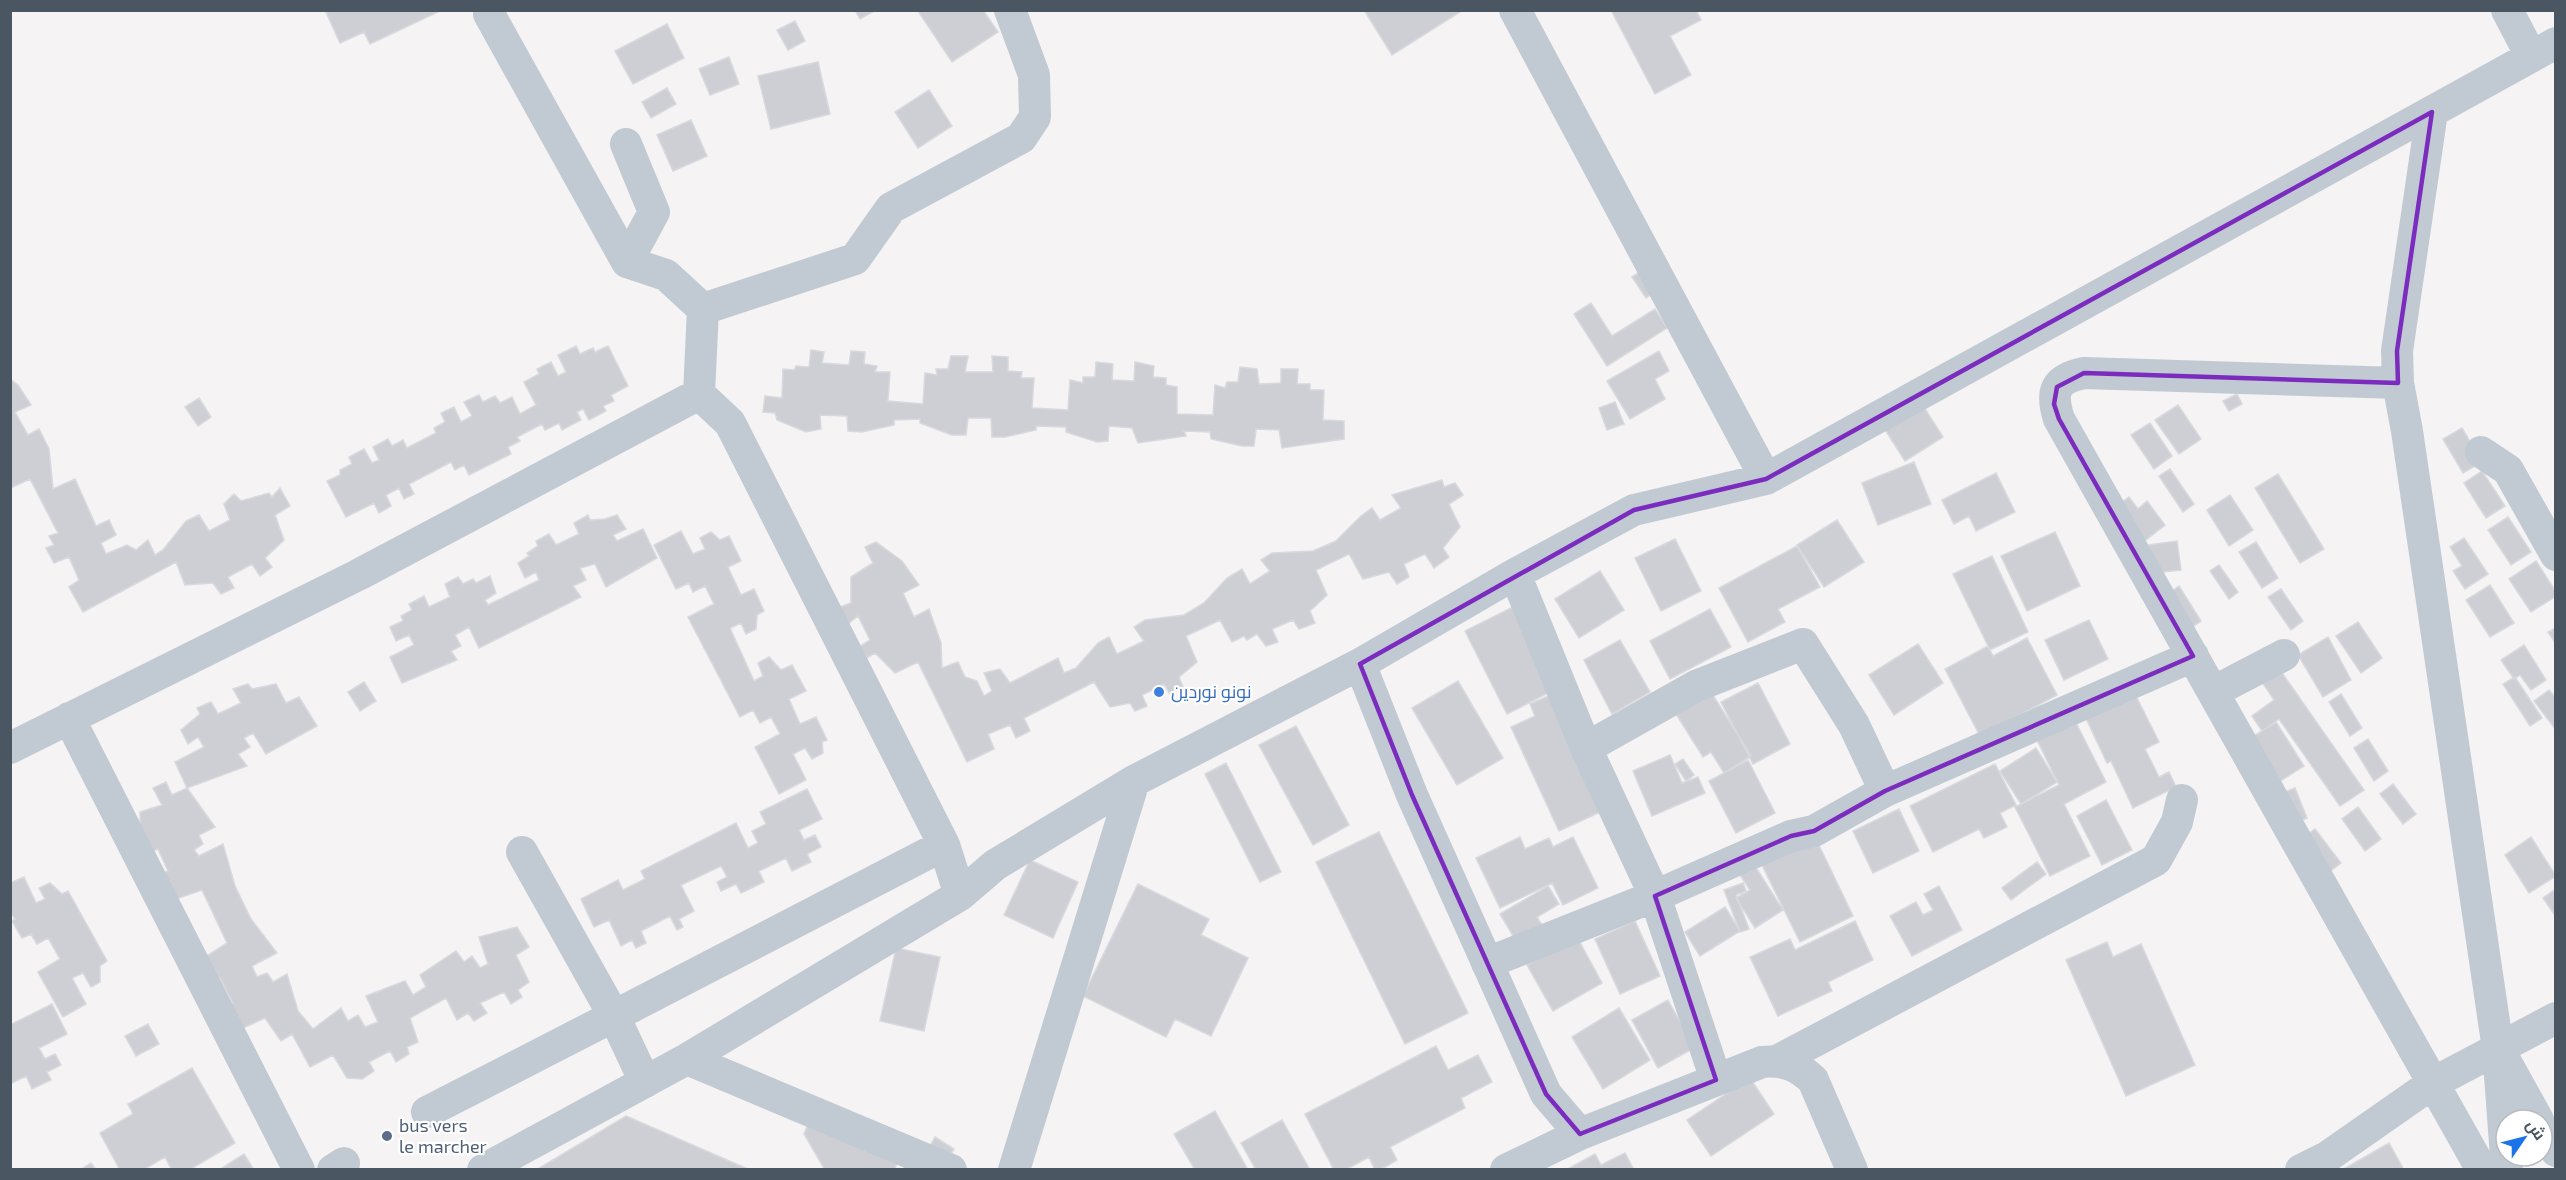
<svg xmlns="http://www.w3.org/2000/svg" width="2566" height="1180" font-family="'Exo 2',Cairo,sans-serif">
  <style>
    .building { fill: #cdcfd5; stroke: #d7d9de; stroke-width: 1.5 }
    .lines { fill: none; stroke-linecap: round; stroke-linejoin: round }
    .minor { stroke: #c1cad2; stroke-width: 32 }
    .marked { fill: none; stroke: #7b2cbf; stroke-width: 4.5; stroke-linejoin: round }
    .shop-dot { fill: #3f7fe0; stroke: #fff; stroke-width: 2 }
    .service-dot { fill: #5c6f8a; stroke: #fff; stroke-width: 2 }
    .labels { text-anchor: middle; stroke-width: 4.5; stroke-linejoin: round; paint-order: stroke }
    .shop-label { font-size: 18px; fill: #366cbe; stroke: #fff; text-anchor: start }
    .service-label { font-size: 18px; fill: #4e5e75; stroke: #fff; text-anchor: start }
  </style>
  <rect width="100%" height="100%" fill="#f5f3f3"/>
  <path class="building" d="M325,10H442L370,44L364,32L340,43Z
    M855,10H876L860,19Z
    M983,10L998,32L952,62L918,11Z
    M1364,10H1463L1392,55Z
    M1611,10H1696L1701,20L1670,36L1691,75L1655,94Z
    M795,21L805,41L788,50L777,30Z
    M667,24L684,58L633,84L615,51Z
    M729,57L739,84L710,95L699,69Z
    M818,62L830,114L771,129L758,76Z
    M667,88L676,104L651,118L642,102Z
    M929,90L952,126L918,148L895,112Z
    M691,120L707,156L673,171L657,135Z
    M1647,267L1660,288L1646,298L1632,277Z
    M1591,303L1612,336L1655,309L1667,328L1607,366L1574,314Z
    M576,346L580,354L593,348L595,352L608,346L628,386L611,395L614,401L603,406L606,411L589,420L583,409L577,412L581,420L562,430L559,423L545,430L542,424L517,437L520,441L508,447L511,454L469,475L464,465L455,470L451,462L409,484L414,494L404,499L399,488L386,495L391,506L379,513L374,503L346,517L327,481L340,475V470L352,464L349,457L364,449L372,463L379,460L373,447L388,439L392,446L403,440L407,448L436,433L434,428L445,422L441,413L454,407L461,422L472,416L464,402L479,395L483,402L495,396L500,403L512,397L520,414L536,405L524,382L539,374L537,369L551,362L558,376L566,372L558,355Z
    M811,350L824,352L822,363L849,365L851,351L865,352L864,364L877,366L875,372H890L888,401L923,404L925,373L937,375L936,369H948L951,356H968L965,372H993L992,356L1008,357V371L1022,372L1021,378H1034L1032,408L1068,410L1070,380L1083,383V377H1095L1096,362L1113,364L1112,380L1134,381L1135,362L1154,366L1153,377L1166,378V385L1177,387V414L1213,415L1215,385L1225,388L1227,382H1238L1240,367L1257,369L1259,384L1281,383V369H1298L1297,384H1310V390H1324L1323,420L1344,421V439L1282,448L1279,430L1256,429L1254,446H1242L1211,439L1210,432L1184,431L1186,436L1138,443L1132,428L1109,426L1108,441L1097,442L1066,432V427L1036,426V430L1005,437H992L991,418H968L966,435H952L920,423V419L894,420V425L862,432L848,431L847,416L820,415L821,429L806,432L777,420L775,413L763,412L765,396L782,398L783,369L794,370L796,366L809,367Z
    M1659,351L1669,371L1655,379L1665,399L1630,419L1607,381Z
    M10,379L18,385L31,405L15,412L28,435L39,429L49,449L53,489L75,479L96,526L109,520L116,535L101,543L106,554L127,545L136,550L148,540L155,555L163,550L186,521L199,515L209,531L230,520L224,504L234,494L241,501L269,493L272,497L280,488L290,506L275,515L284,540L265,558L272,567L260,576L252,564L228,577L234,588L221,594L213,583L185,585L176,562L83,612L69,587L79,580L69,557L54,563L46,548L54,545L49,536L58,533L30,479L10,488Z
    M2237,394L2242,404L2229,411L2223,401Z
    M199,398L211,417L198,426L185,407Z
    M1920,401L1943,437L1905,461L1882,425Z
    M1615,402L1624,424L1607,430L1599,408Z
    M2178,405L2201,439L2179,454L2155,420Z
    M2150,423L2172,456L2154,469L2131,435Z
    M2462,428L2482,462L2463,473L2443,439Z
    M1914,462L1931,504L1878,525L1862,483Z
    M2170,469L2194,504L2183,512L2159,476Z
    M2482,471L2505,506L2486,518L2464,483Z
    M1996,473L2015,512L1976,531L1969,516L1954,524L1942,500Z
    M2278,474L2324,549L2300,563L2255,488Z
    M1442,480L1444,487L1455,483L1463,495L1449,504L1460,527L1443,548L1449,557L1434,568L1425,554L1404,564L1409,577L1397,584L1389,572L1363,579L1349,554L1316,570L1327,595L1310,611L1315,623L1299,629L1293,620L1272,629L1278,642L1266,646L1257,634L1247,640L1244,636L1232,642L1220,620L1186,636L1197,662L1179,677L1183,687L1170,694L1164,684L1142,695L1147,706L1135,711L1130,703L1110,707L1094,682L1024,718L1030,731L1016,738L1010,725L988,734L994,749L967,762L918,662L895,673L875,653L867,658L859,647L870,640L858,616L848,624L840,607L851,603V577L873,563L865,547L876,542L902,561L919,585L903,593L914,617L929,609L941,643L942,668L958,662L965,677L977,681L984,696L992,691L984,673L1000,669L1010,683L1058,658L1064,673L1076,668L1098,643L1109,637L1117,654L1144,641L1134,627L1145,620L1184,615L1204,603L1227,578L1242,569L1250,584L1270,571L1261,560L1272,553L1313,551L1336,541L1361,516L1372,508L1380,520L1401,508L1392,495Z
    M2230,495L2253,530L2229,546L2207,510Z
    M2129,497L2138,509L2147,501L2165,525L2142,543L2114,508Z
    M588,515L590,520L605,519L617,515L626,529L613,535L617,541L643,529L657,558L606,587L595,564L580,568L586,580L573,586L581,597L479,648L469,627L455,635L461,646L451,651L457,660L402,683L390,657L414,645L409,635L396,641L390,627L403,621L401,616L412,610L409,604L424,596L429,607L450,597L445,584L458,577L463,584L473,579L476,583L490,576L496,593L485,600L488,605L539,580L536,572L525,578L518,563L529,556L527,553L538,546L536,541L549,534L556,545L579,534L574,523Z
    M2508,517L2531,552L2511,565L2488,530Z
    M1837,520L1864,562L1824,587L1797,545Z
    M681,531L693,554L705,549L700,538L711,532L720,540L729,536L741,561L728,567L741,595L754,589L764,611L757,615L756,629L746,634L741,623L730,628L754,681L763,676L758,663L769,657L781,670L792,665L806,691L789,699L800,724L816,717L827,740L822,742L823,753L812,759L805,748L793,754L806,780L779,794L755,747L780,734L771,717L760,723L753,710L740,717L688,617L714,604L705,586L693,592L689,583L676,589L654,545Z
    M2055,532L2080,586L2027,611L2001,556Z
    M2464,538L2488,574L2465,589L2453,571L2462,566L2450,547Z
    M1675,539L1701,591L1661,611L1635,558Z
    M2177,541L2181,570L2153,573L2149,545Z
    M2256,542L2278,578L2262,588L2239,552Z
    M1797,546L1820,587L1778,609L1785,622L1748,642L1719,588Z
    M1992,556L2028,632L1990,650L1953,574Z
    M2536,561L2556,592V596L2531,612L2509,579Z
    M2219,565L2238,592L2229,599L2210,571Z
    M1600,571L1624,610L1579,638L1555,599Z
    M2490,585L2514,623L2490,637L2466,600Z
    M2179,586L2201,621L2188,630L2166,596Z
    M2281,589L2303,621L2291,630L2268,597Z
    M1513,607L1554,690L1507,714L1465,631Z
    M1710,609L1731,647L1670,679L1650,641Z
    M2089,620L2108,659L2064,680L2045,640Z
    M2358,622L2382,658L2361,673L2336,636Z
    M2556,628V644L2548,632Z
    M2328,637L2351,680L2323,697L2298,655Z
    M2027,638L2057,695L1980,736L1945,669L1988,646L1993,656Z
    M1620,640L1650,692L1612,714L1584,660Z
    M1918,644L1943,683L1894,715L1869,675Z
    M2524,645L2546,680L2531,690L2520,675L2514,679L2501,660Z
    M2280,670L2364,790L2340,806L2279,719L2262,731L2252,716L2274,700L2262,682Z
    M2515,677L2542,718L2530,726L2503,684Z
    M1458,681L1503,758L1457,785L1412,708Z
    M364,682L376,701L360,711L348,692Z
    M1758,683L1790,744L1753,764L1721,702Z
    M248,684L252,689L276,684L286,703L299,697L317,726L266,754L253,733L244,738L250,747L238,754L247,766L187,788L175,762L204,747L198,737L188,744L181,730L200,714L197,708L211,702L218,714L241,703L233,689Z
    M2133,690L2159,742L2145,749L2159,777L2169,772L2176,787L2133,808L2111,761L2107,763L2084,714Z
    M2549,690L2556,698V730L2534,701Z
    M1711,692L1751,756L1724,773L1711,752L1703,757L1676,714Z
    M1553,694L1607,809L1559,831L1511,727L1535,716L1530,704Z
    M2341,694L2362,728L2350,736L2329,702Z
    M2074,719L2106,782L2064,804L2090,856L2050,876L2015,807L2059,785L2036,738Z
    M2276,722L2304,766L2274,785L2246,741Z
    M1296,726L1349,825L1313,845L1259,745Z
    M2368,739L2388,771L2374,781L2354,748Z
    M2036,748L2057,782L2021,804L2000,771Z
    M1670,755L1682,783L1698,777L1705,793L1652,816L1633,771Z
    M1683,759L1694,775L1686,781L1675,764Z
    M1748,760L1775,813L1736,833L1709,781Z
    M1226,763L1281,872L1260,882L1205,774Z
    M1995,764L2016,805L2000,813L2007,827L1984,838L1979,829L1933,852L1910,806Z
    M166,782L172,795L187,788L215,827L199,835L203,844L194,850L199,856L223,844L235,886L251,919L277,953L252,966L257,977L267,973L273,982L287,974L298,1011L313,1029L341,1008L348,1021L358,1015L365,1027L378,1022L366,996L405,981L413,995L426,987L420,975L456,951L464,962L472,956L480,968L488,964L479,937L517,927L529,947L516,955L529,982L518,990L522,997L511,1004L504,992L480,1003L487,1013L474,1021L468,1013L457,1020L446,998L410,1018L418,1042L407,1047L409,1054L396,1062L390,1051L369,1062L374,1071L362,1079L347,1078L333,1055L310,1067L292,1034L281,1041L265,1018L243,1028L223,1010L233,1003L220,978L210,981L205,957L227,943L202,890L179,898L163,885L158,876L168,871L158,849L146,853L141,841L140,812L162,805L153,788Z
    M2393,784L2416,814L2403,824L2380,794Z
    M2295,788L2307,818L2292,824L2280,794Z
    M807,789L822,819L799,830L804,840L815,835L821,847L807,854L811,862L792,871L786,858L759,871L764,882L741,893L736,884L721,891L717,882L727,877L721,866L681,885L694,911L679,919L683,927L677,930L670,916L641,931L646,943L636,948L632,940L621,946L609,920L594,927L581,899L618,880L623,890L645,879L641,871L736,823L748,848L758,843L752,831L766,824L760,812Z
    M2106,800L2132,850L2102,865L2077,816Z
    M2358,807L2381,839L2365,851L2342,819Z
    M1899,809L1919,851L1873,873L1853,831Z
    M2315,829L2341,863L2325,875L2299,841Z
    M1379,832L1468,1013L1405,1044L1316,862Z
    M1520,837L1525,849L1549,838L1553,847L1573,837L1598,888L1563,905L1552,883L1500,908L1476,858Z
    M1815,837L1853,916L1800,942L1761,863Z
    M2531,837L2556,876L2529,893L2505,855Z
    M1030,860L1078,882L1053,938L1004,915Z
    M2037,862L2046,874L2011,900L2002,888Z
    M1755,866L1783,910L1755,928L1736,898L1750,890L1740,875Z
    M24,877L36,903L45,899L39,888L50,883L62,894L68,891L107,961L100,966V982L91,987L83,973L72,978L86,1004L63,1017L38,972L60,959L48,938L37,944L31,934L22,938L12,921L15,919L10,911V883Z
    M1743,883L1746,891L1736,895L1749,929L1740,932L1724,890Z
    M1138,884L1209,919L1201,935L1248,958L1211,1036L1175,1019L1166,1037L1083,996Z
    M1548,886L1559,904L1537,917L1542,925L1516,941L1500,914Z
    M1939,886L1962,930L1912,956L1890,916L1916,902L1923,915L1933,910L1924,894Z
    M2556,889V917L2543,898Z
    M1725,907L1740,931L1700,956L1685,932Z
    M1635,921L1660,976L1620,994L1595,939Z
    M1855,921L1873,960L1828,982L1832,991L1778,1016L1750,957L1790,939L1795,950Z
    M1577,937L1602,983L1553,1011L1527,965Z
    M2107,942L2113,957L2141,944L2195,1065L2126,1096L2066,960Z
    M896,948L940,957L924,1031L880,1021Z
    M1668,1000L1694,1048L1658,1068L1632,1020Z
    M52,1004L67,1034L39,1048L45,1059L55,1054L61,1065L47,1072L51,1080L32,1089L26,1076L10,1084V1025Z
    M1619,1008L1650,1060L1603,1089L1572,1037Z
    M148,1024L159,1044L136,1056L125,1036Z
    M1436,1046L1448,1070L1478,1055L1492,1082L1461,1098L1465,1108L1390,1147L1397,1160L1380,1170H1375L1369,1157L1345,1170H1334L1305,1114Z
    M192,1068L235,1143L189,1170H172L165,1157L143,1170H120L100,1133L133,1114L128,1104Z
    M1750,1078L1774,1114L1711,1156L1687,1120Z
    M1215,1111L1248,1170H1195L1174,1134Z
    M626,1116L750,1170H536Z
    M1282,1120L1310,1170H1256L1241,1143Z
    M809,1122L899,1159L894,1170H825L804,1134Z
    M935,1137L954,1149L948,1159L929,1148Z
    M2389,1143L2404,1170H2342Z
    M1625,1153L1634,1170H1566L1595,1154L1601,1165Z
    M244,1154L254,1170H219Z
    M91,1163L96,1170H80Z"/>
  <g class="lines">
    <path class="minor" d="M1515,10L1766,479
      M2507,10L2531,56
      M489,14L627,262L666,275L703,309
      M2432,112L2397,351L2398,383L2407,431L2498,1049L2507,1170
      M626,144L654,212L627,262
      M703,309L855,259L891,208L1021,138L1035,117L1034,75L1010,10
      M2398,383L2084,373C2055,379 2050,391 2059,419L2482,1170
      M699,394L703,309
      M2481,452L2508,470L2556,555
      M1515,574L1586,748L1655,896L1716,1080
      M1360,664L1412,795L1546,1094L1580,1134
      M2213,692L2284,655
      M69,718L299,1170
      M10,748L358,575L699,394L730,423L944,845L960,895
      M1586,748L1696,686L1803,644L1854,725L1885,791
      M522,852L614,1016L944,845
      M1487,963L1655,896L1791,836L1814,831L1885,791L2193,656
      M2502,1055L2538,1120
      M687,1059L951,1170
      M1777,1061L2156,860L2177,822L2182,800
      M427,1112L614,1016L645,1082
      M2542,1127L2556,1151
      M333,1170L344,1163
      M483,1170L687,1059L960,895L995,865L1134,781L1360,664L1515,574L1634,510L1766,479L2556,43
      M1014,1170L1134,781
      M1506,1170L1580,1134L1762,1062C1784,1060 1797,1065 1813,1080L1852,1170
      M2301,1170L2327,1157L2433,1083L2556,1018"/>
  </g>
  <path class="marked" d="M2432,112L2397,351L2398,383L2084,373L2057,387L2054,404L2059,419L2193,656L1885,791L1814,831L1791,836L1655,896L1716,1080L1580,1134L1546,1094L1412,795L1360,664L1634,510L1766,479Z"/>
  <circle class="shop-dot" cx="1159" cy="692" r="6"/>
  <circle class="service-dot" cx="387" cy="1136" r="6"/>
  <g class="labels">
    <g class="shop-label">
      <text x="1171" y="698">نونو نوردين</text>
    </g>
    <g class="service-label">
      <text x="399" y="1132">bus vers<tspan x="399" dy="21">le marcher</tspan></text>
    </g>
  </g>
  <rect width="2566" height="1180" fill="none" stroke="#4a5661" stroke-width="24"/>
  <g transform="translate(2524 1138) rotate(55)"><circle r="28" fill="#ffffff" stroke="#b7bbc0" stroke-width="1.5"/>
  <path d="M0-4.5L10 22L0 15L-10 22Z" fill="#1a73e8"/>
  <text y="-9" font-size="16" font-weight="bold" text-anchor="middle" fill="#4a5661">ش</text>
  </g>
</svg>
